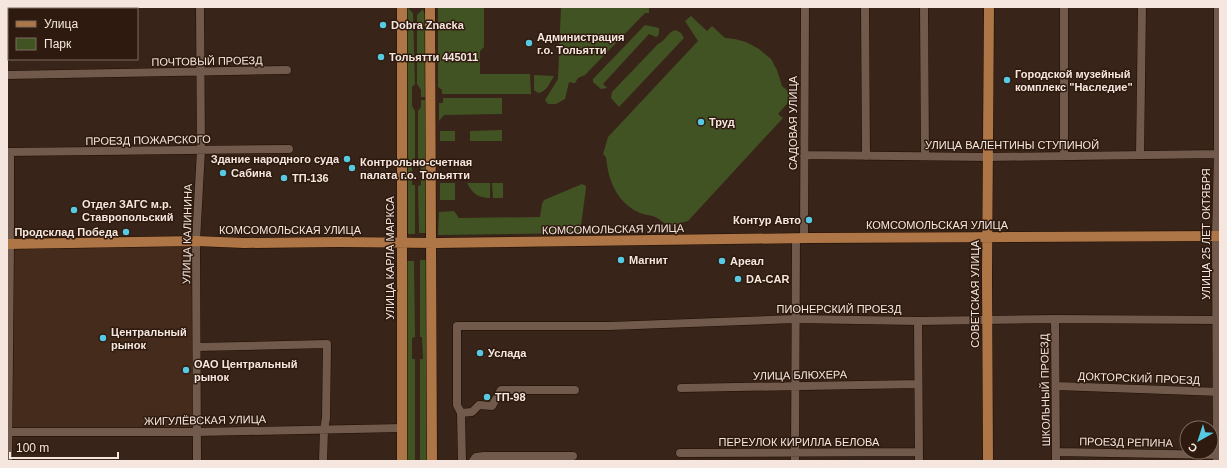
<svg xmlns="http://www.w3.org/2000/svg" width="1227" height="468" font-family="Helvetica,sans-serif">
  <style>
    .built { fill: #452b1b }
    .green { fill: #425323 }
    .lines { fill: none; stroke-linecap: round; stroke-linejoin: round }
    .minor-casing { stroke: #1f0d03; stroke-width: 9 }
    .major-casing { stroke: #1f0d03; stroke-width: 11 }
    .minor { stroke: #715a4c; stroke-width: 8 }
    .major { stroke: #ae7646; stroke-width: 10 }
    .poi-dot { fill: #57c9e2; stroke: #2e1a0e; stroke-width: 1.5 }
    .labels { text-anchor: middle; stroke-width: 3; stroke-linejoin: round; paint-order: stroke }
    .poi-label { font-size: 11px; font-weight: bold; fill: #f5e7df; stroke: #2e1a0e; text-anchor: start }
    .street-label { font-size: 11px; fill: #f5e7df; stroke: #2e1a0e }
  </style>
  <rect width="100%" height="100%" fill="#382418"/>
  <path class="built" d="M194,243L195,430H10L11,246Z"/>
  <path class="green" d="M407,7L413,13L415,84L412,87V106L415,111V163H412V185H415V234H408Z
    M438,7H484V47L480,51V74H530L531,94H442V90L438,87Z
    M561,7H649V13H645L585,75L578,78L575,83H573L569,82L565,99L556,104H548L545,100L558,79Z
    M423,9L426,19V97H421V90L417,84V15Z
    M691,16L707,31L712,26L725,38L735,39L746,42L759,49L771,59L777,70L782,86L794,96L778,114L783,118L688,221L668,226C664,223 660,219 655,217C651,215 645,215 640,213C617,203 608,180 606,157L603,154L608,137L698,41L685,21Z
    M645,25L659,28V33L658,36L656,37L649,34L603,84L607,88L601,89L593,82V79Z
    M676,30L681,33L684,38L619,107L611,98L612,92L658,44C666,41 667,32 676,30Z
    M534,75L554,76C550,82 547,92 538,93L534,90Z
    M443,98H502V114L444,115L439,121V103H443Z
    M421,100H426V233H419L418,186L421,185V163H418V111L421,107Z
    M502,130V141H470V131Z
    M440,131H455V141H440Z
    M440,183H455V200H440Z
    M467,183H490V198C478,198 472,193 467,183Z
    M492,183H503V198H493Z
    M582,184L586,186V188L580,233L438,235L439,212L454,211L459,218L540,217L542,204L544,200Z
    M420,260H428L429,461H420V359H423L422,337H420Z
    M406,261H414L415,337L412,338V359H415V461H407Z"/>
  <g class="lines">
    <defs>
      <path id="minor" d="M865,7L866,156
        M924,7L925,156
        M1064,7V156
        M7,75L287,70
        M7,152L289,149
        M804,155L988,157L1220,154
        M1140,155L1142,7
        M804,238L805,7
        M1055,319L1056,461
        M918,321L919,461
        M197,347L327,344L326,418L324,430L323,461
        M1057,386L1220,392
        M681,388L918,384
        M461,413L472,412L479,405L492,406L501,390H575
        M7,432H197L402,428
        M1057,452L1220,455
        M680,453L919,452
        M8,461L10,244V152
        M197,461L196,241L201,150L200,7
        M462,461L461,413L457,405V326H610L795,319L918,321L1055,319L1220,320
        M473,461L476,457L484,456H573
        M795,461L796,238
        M1217,461L1216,236L1218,154V7"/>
      <path id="major" d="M430,7L432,461
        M7,244L196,241L244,243L339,242L436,243L810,238L1220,236
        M402,461V7
        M988,461L987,276L989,7"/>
    </defs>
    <use href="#minor" class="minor-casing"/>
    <use href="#major" class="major-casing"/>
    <use href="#minor" class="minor"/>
    <use href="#major" class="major"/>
  </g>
  <g class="poi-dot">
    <circle cx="383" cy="25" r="4"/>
    <circle cx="529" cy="43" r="4"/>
    <circle cx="381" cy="57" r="4"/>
    <circle cx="1007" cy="80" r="4"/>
    <circle cx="701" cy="122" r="4"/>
    <circle cx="347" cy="159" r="4"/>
    <circle cx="352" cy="168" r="4"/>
    <circle cx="223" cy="173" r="4"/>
    <circle cx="284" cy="178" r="4"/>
    <circle cx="74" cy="210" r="4"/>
    <circle cx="809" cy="220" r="4"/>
    <circle cx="126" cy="232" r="4"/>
    <circle cx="621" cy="260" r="4"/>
    <circle cx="722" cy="261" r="4"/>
    <circle cx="738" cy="279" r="4"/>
    <circle cx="103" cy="338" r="4"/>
    <circle cx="480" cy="353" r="4"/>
    <circle cx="186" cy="370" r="4"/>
    <circle cx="487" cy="397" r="4"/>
  </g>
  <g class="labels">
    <g class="poi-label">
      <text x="391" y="29">Dobra Znacka</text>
      <text x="537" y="41">Администрация<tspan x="537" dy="13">г.о. Тольятти</tspan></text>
      <text x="389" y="61">Тольятти 445011</text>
      <text x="1015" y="78">Городской музейный<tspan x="1015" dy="13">комплекс "Наследие"</tspan></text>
      <text x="709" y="126">Труд</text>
      <text x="339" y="163" text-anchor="end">Здание народного суда</text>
      <text x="360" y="166">Контрольно-счетная<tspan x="360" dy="13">палата г.о. Тольятти</tspan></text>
      <text x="231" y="177">Сабина</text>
      <text x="292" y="182">ТП-136</text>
      <text x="82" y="208">Отдел ЗАГС м.р.<tspan x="82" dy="13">Ставропольский</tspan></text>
      <text x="801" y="224" text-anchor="end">Контур Авто</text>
      <text x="118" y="236" text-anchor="end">Продсклад Победа</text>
      <text x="629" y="264">Магнит</text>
      <text x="730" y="265">Ареал</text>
      <text x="746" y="283">DA-CAR</text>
      <text x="111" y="336">Центральный<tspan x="111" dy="13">рынок</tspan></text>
      <text x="488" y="357">Услада</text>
      <text x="194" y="368">ОАО Центральный<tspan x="194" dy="13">рынок</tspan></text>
      <text x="495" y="401">ТП-98</text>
    </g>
    <g class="street-label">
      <text transform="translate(207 61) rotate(-1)" y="4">ПОЧТОВЫЙ ПРОЕЗД</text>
      <text transform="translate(793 123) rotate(-90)" y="4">САДОВАЯ УЛИЦА</text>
      <text transform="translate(148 140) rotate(-1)" y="4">ПРОЕЗД ПОЖАРСКОГО</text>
      <text x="1012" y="149">УЛИЦА ВАЛЕНТИНЫ СТУПИНОЙ</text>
      <text x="937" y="229">КОМСОМОЛЬСКАЯ УЛИЦА</text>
      <text transform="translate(613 229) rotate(-1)" y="4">КОМСОМОЛЬСКАЯ УЛИЦА</text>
      <text x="290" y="234">КОМСОМОЛЬСКАЯ УЛИЦА</text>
      <text transform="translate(187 234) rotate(-89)" y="4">УЛИЦА КАЛИНИНА</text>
      <text transform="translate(1206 234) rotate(-90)" y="4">УЛИЦА 25 ЛЕТ ОКТЯБРЯ</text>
      <text transform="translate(390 258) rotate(-90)" y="4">УЛИЦА КАРЛА МАРКСА</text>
      <text transform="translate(975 294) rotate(-90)" y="4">СОВЕТСКАЯ УЛИЦА</text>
      <text x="839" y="313">ПИОНЕРСКИЙ ПРОЕЗД</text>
      <text transform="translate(800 375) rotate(-1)" y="4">УЛИЦА БЛЮХЕРА</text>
      <text transform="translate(1139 378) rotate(2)" y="4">ДОКТОРСКИЙ ПРОЕЗД</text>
      <text transform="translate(1045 390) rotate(-91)" y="4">ШКОЛЬНЫЙ ПРОЕЗД</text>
      <text transform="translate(205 420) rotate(-1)" y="4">ЖИГУЛЁВСКАЯ УЛИЦА</text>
      <text x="799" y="446">ПЕРЕУЛОК КИРИЛЛА БЕЛОВА</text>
      <text transform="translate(1126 442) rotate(1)" y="4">ПРОЕЗД РЕПИНА</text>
    </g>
  </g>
  <rect width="1227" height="468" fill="none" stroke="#f5e7df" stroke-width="16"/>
  <rect x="8" y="8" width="130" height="52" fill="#2e1a0e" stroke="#7e6c62"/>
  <rect x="16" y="21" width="20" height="6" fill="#ae7646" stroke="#7e6c62"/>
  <text x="44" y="28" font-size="12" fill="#f5e7df">Улица</text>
  <rect x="16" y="38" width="20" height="12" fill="#425323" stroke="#7e6c62"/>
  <text x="44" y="48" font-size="12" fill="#f5e7df">Парк</text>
  <g transform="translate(1199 440) rotate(219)"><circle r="19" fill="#2e1a0e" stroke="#7e6c62"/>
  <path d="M0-3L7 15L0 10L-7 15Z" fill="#57c9e2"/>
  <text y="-6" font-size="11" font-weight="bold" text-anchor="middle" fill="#f5e7df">С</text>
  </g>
  <path d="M10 452v6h108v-6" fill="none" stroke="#f5e7df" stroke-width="2"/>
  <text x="16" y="452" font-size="12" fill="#f5e7df" stroke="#2e1a0e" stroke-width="3" paint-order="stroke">100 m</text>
</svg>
